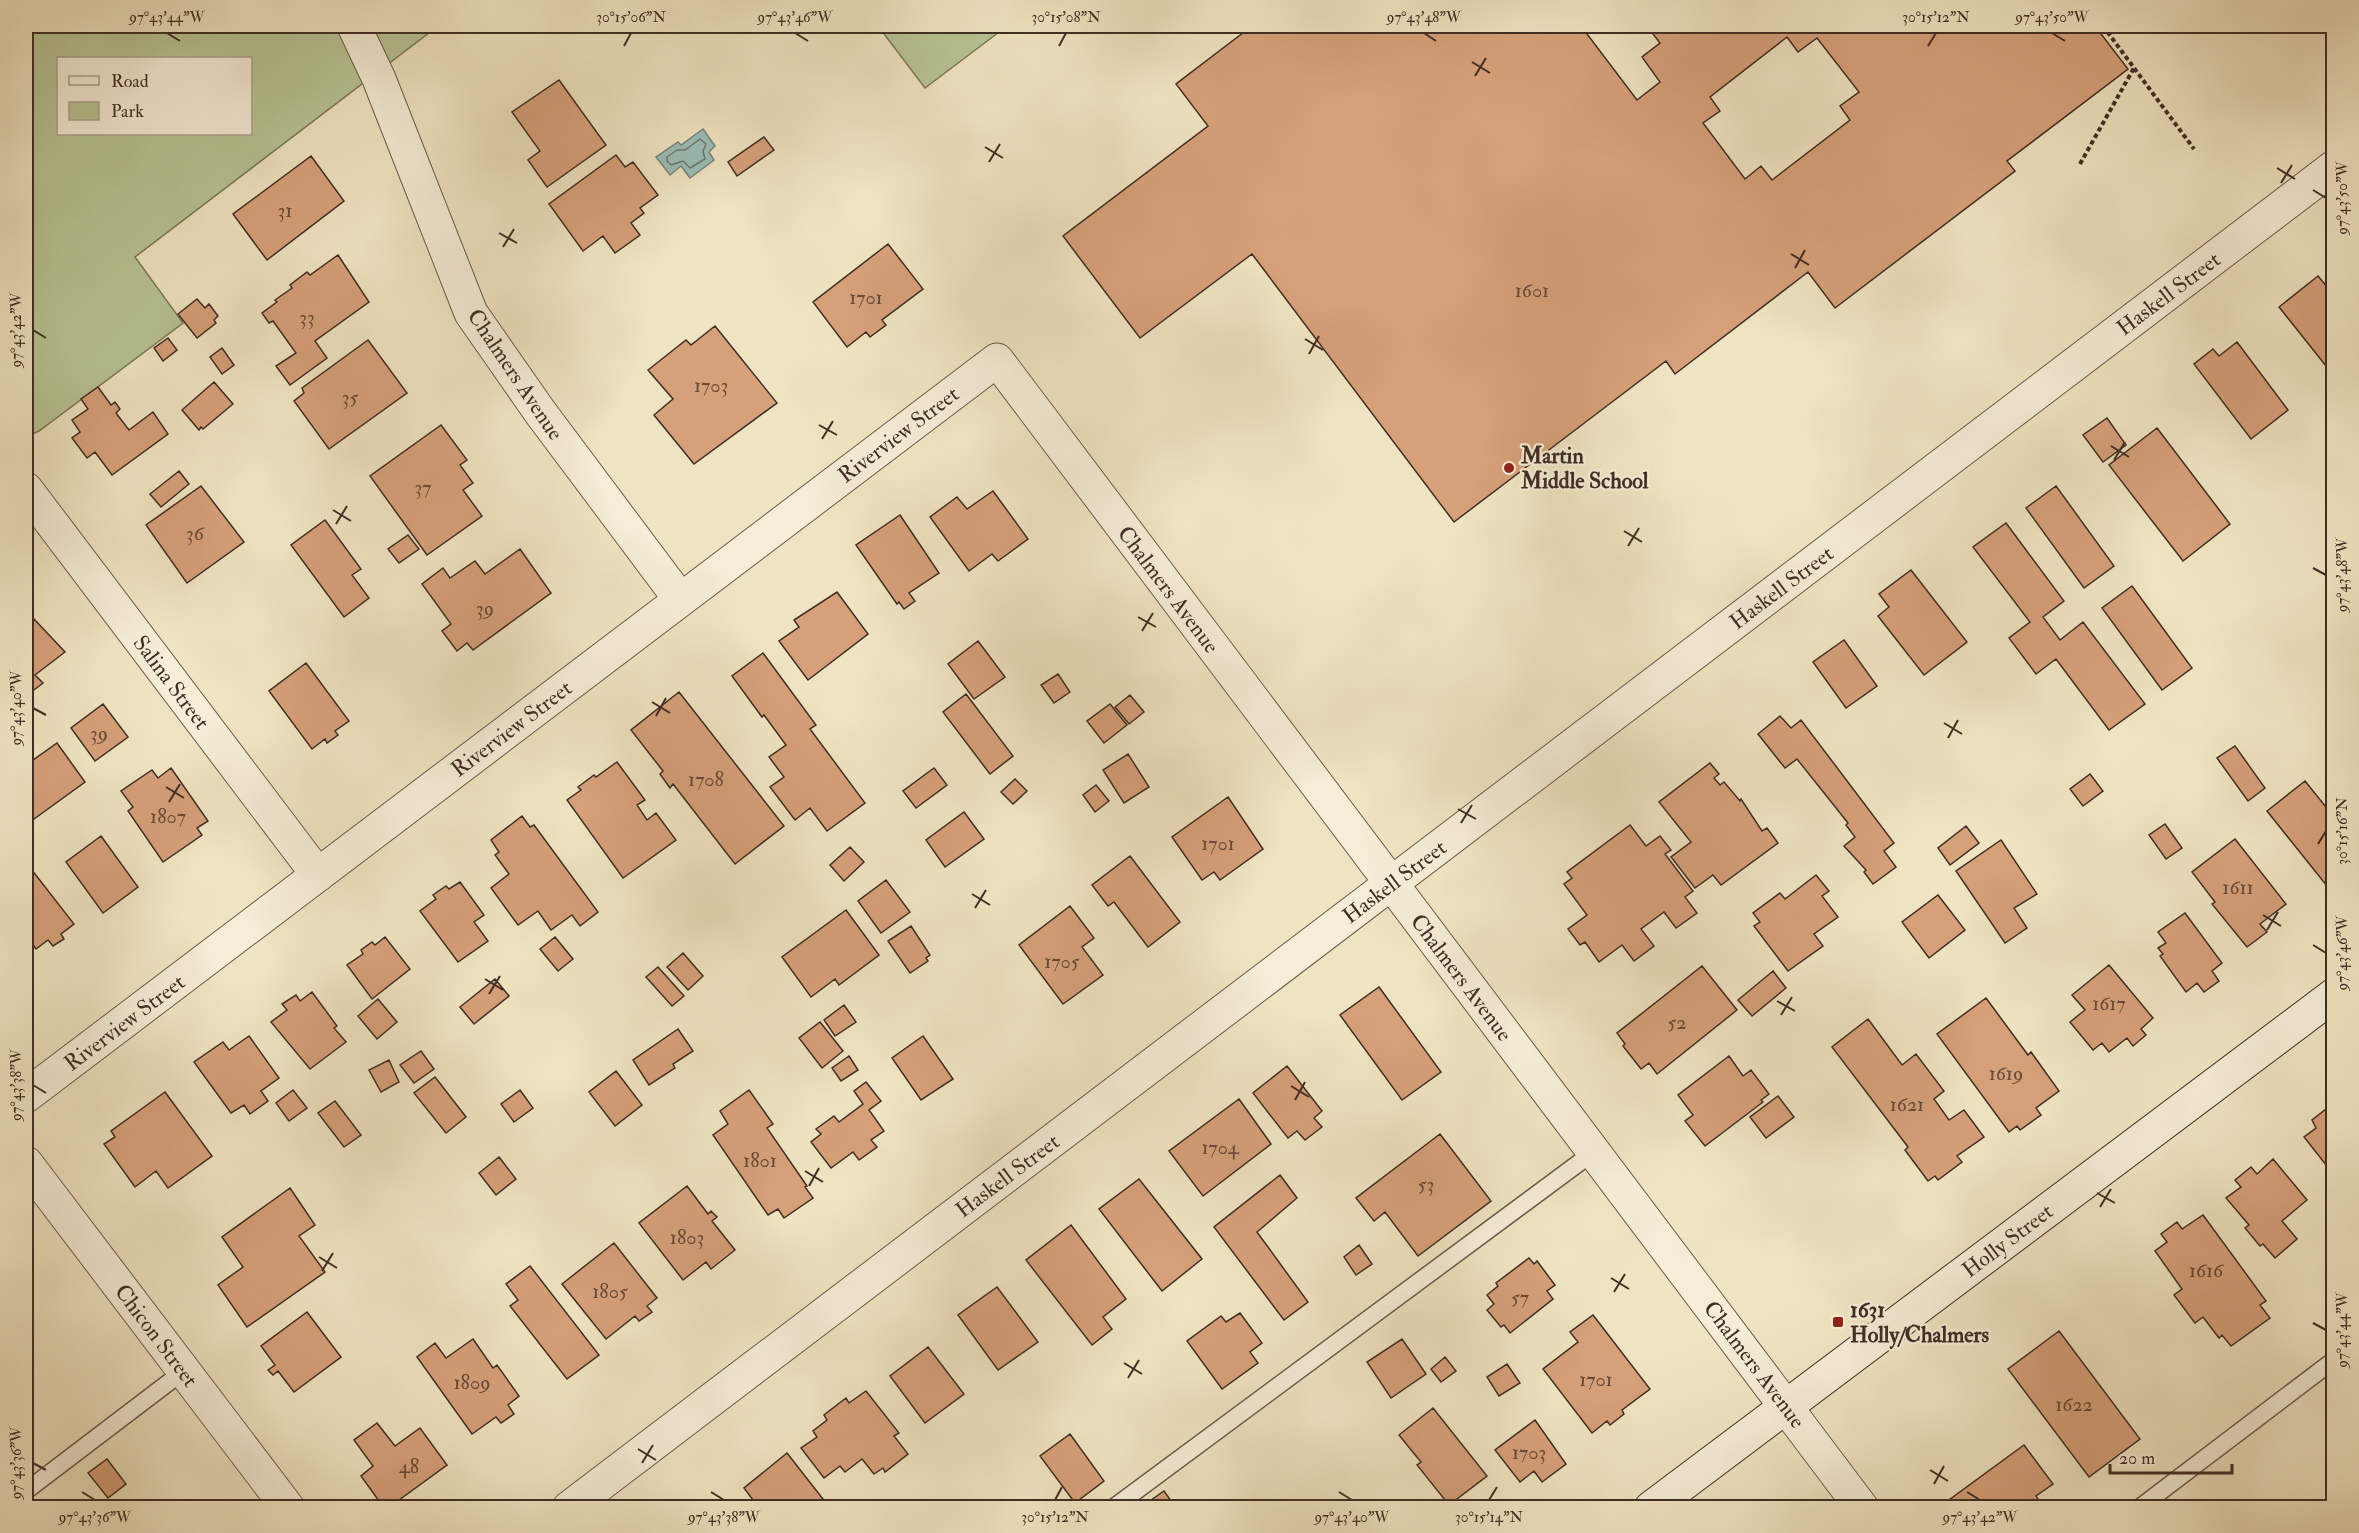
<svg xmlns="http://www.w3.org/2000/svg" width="2359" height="1533" font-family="'IM FELL Double Pica',serif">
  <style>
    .green { fill: #b7c494; stroke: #7c785c; stroke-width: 1.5; fill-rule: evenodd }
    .water { fill: #9abeb6; stroke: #76847c; stroke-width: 1.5 }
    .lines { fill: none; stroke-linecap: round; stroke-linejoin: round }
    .shore { stroke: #6d766e; stroke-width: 1.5 }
    .building { fill: #d6a079; stroke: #402d25; stroke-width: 1.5; fill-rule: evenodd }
    .lane-casing { stroke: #6c5b4c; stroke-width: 19 }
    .street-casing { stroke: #6c5b4c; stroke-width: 35 }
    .secondary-casing { stroke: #402d25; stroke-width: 35 }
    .path { stroke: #402d25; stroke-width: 4; stroke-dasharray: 4.5 3; stroke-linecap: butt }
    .lane { stroke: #f5edd7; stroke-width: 16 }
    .street { stroke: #f5edd7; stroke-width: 33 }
    .secondary { stroke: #f5edd7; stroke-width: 33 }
    .ticks { fill: none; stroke: #402d25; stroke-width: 2 }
    .poi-dot { fill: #8f2418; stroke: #f5edd7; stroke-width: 2 }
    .labels { text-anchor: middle; stroke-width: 4.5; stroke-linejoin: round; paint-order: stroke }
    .number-label { font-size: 20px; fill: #664a3a }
    .street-label { font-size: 22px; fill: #402d25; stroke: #f5edd7 }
    .poi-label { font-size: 22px; font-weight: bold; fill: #402d25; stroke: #f5edd7; text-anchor: start }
    .neatline { fill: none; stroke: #402d25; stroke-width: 2 }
    .ticks-label { font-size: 15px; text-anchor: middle; fill: #402d25 }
  </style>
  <rect width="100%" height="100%" fill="#efe4c1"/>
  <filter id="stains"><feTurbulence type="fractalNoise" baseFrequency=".00333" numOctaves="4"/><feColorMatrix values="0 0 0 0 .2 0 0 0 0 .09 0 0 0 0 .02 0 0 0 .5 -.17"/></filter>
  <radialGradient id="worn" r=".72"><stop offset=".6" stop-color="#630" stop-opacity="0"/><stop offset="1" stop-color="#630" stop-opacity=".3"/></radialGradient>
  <path class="green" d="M26,26H438L135,257L183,323L39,431L26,437ZM58,58H250V134H58Z
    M878,26H1007L925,88Z"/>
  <path class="water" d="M703,129L715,146L709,152L714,160L690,178L681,166L670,175L656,157L678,142L681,145Z"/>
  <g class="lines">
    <path class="shore" d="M700,139L706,144L703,151L705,159L690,168L683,161L671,165L667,161V157L677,150H685Z"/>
  </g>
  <path class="building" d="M1252,26H1581L1637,100L1660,82L1642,57L1660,43L1647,26H2095L2128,69L2007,161L2015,171L1835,308L1808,272L1675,374L1666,361L1454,522L1252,254L1140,338L1063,236L1208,126L1176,84ZM1787,37L1798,52L1817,38L1859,92L1840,106L1850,120L1772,180L1761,166L1745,179L1703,123L1720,111L1710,97Z
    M559,80L606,145L547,187L528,160L540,151L512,112Z
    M764,137L774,150L737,176L728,162Z
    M616,155L625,167L633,162L658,195L640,208L644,213L631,223L640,235L615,253L603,236L583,251L549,204Z
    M311,156L344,201L267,260L233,214Z
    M888,244L923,289L882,320L886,325L870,337L866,332L847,347L813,302Z
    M338,255L369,302L315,341L327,358L290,385L276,366L296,353L273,321L269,323L262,313L277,302L275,300L292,288L290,285L307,272L310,275Z
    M2318,276L2334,295V376L2279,307Z
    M197,299L205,308L209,304L218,316L214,320L216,323L197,338L178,314Z
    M715,326L777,403L694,464L654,415L673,399L648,370L686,340L691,345Z
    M168,338L177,350L163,361L154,348Z
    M368,340L407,393L329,449L294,401L304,393L302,388Z
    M2237,342L2288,410L2251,439L2194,364L2213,349L2219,356Z
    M222,348L234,365L222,374L210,357Z
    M214,382L233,404L203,429L201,427L199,430L182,410Z
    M98,387L111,405L115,402L120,409L116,413L129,430L153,412L168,434L112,475L95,452L87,458L72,438L80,432L72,420L88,409L81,399Z
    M2107,418L2126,445L2103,462L2083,435Z
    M441,425L467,460L460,465L473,483L463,490L482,516L427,555L370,476Z
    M2157,428L2230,524L2183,561L2109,465Z
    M179,471L189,484L161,507L150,494Z
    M201,486L244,542L187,583L146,525Z
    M2056,486L2114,566L2084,588L2026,508Z
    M993,491L1028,539L998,561L992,554L969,571L930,517L957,497L967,509Z
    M900,515L939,573L909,593L915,601L904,609L899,602L897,604L856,545Z
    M325,520L361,569L352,575L369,598L344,617L291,545Z
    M2006,523L2064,601L2043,617L2060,640L2083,622L2145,704L2109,730L2056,659L2036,674L2009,638L2030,622L1973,547Z
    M408,535L419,549L399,563L388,549Z
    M520,549L551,593L473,650L467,643L457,651L442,631L451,624L422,584L443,568L450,578L475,561L485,574Z
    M1911,570L1967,642L1924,675L1878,616L1889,607L1879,594Z
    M2132,586L2192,668L2162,690L2102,608Z
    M837,592L868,634L808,680L779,641L799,627L794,620Z
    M34,619L65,652L35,675L43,683L26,696V627Z
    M1844,640L1877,686L1846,708L1813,662Z
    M978,641L1005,677L974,699L948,664Z
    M763,653L816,725L810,729L865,803L827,831L810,808L795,820L770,787L784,777L769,757L786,745L764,715L762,717L732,676Z
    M306,663L349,721L335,731L338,735L327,743L325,739L312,749L269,691Z
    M1058,674L1070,692L1054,703L1041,685Z
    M679,692L784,826L735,864L673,784L670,788L660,774L663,771L631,730Z
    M966,694L1013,756L990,774L943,712Z
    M1130,695L1144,712L1129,724L1115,707Z
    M103,704L128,737L95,761L71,728Z
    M1110,704L1127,725L1104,743L1087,721Z
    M1780,716L1791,728L1801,720L1894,843L1884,851L1896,867L1873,884L1864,872L1866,870L1844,846L1855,837L1846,825L1848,823L1797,759L1785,768L1758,734Z
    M57,743L85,782L34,819L26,808V765Z
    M2235,746L2265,788L2248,801L2217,758Z
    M1128,754L1149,787L1124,803L1103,770Z
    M617,762L645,800L637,805L647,820L656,813L676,840L623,878L567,800L581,790L578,787L594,775L596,777Z
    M1710,763L1719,774L1714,778L1720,785L1724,782L1740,801L1741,799L1762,831L1767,828L1778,843L1721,885L1713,875L1695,888L1671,857L1691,842L1659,802Z
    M171,768L208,821L197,828L202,835L163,862L128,811L133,807L121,791L152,770L158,778Z
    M934,768L947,785L916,808L903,791Z
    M2090,774L2103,791L2083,806L2070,789Z
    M1015,779L1027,791L1013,804L1001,792Z
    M2305,781L2334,817V881L2327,886L2267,811Z
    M1096,785L1109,801L1095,812L1083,795Z
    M1228,797L1263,849L1220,880L1214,872L1202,880L1172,837Z
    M964,812L984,839L945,867L926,840Z
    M522,816L530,827L534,825L598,912L580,926L572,915L551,930L538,911L518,925L491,888L509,874L495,855L499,852L491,840Z
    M2165,824L2182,848L2166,859L2149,835Z
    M1630,825L1646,846L1660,836L1671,850L1665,854L1693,891L1685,897L1697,913L1676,928L1664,912L1641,929L1654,946L1634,961L1622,945L1599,962L1585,942L1580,945L1568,929L1587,915L1564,884L1572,878L1567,872Z
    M1966,826L1979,843L1950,865L1938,848Z
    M101,836L138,887L103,913L66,862Z
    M2235,839L2286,904L2260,924L2267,932L2247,947L2212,904L2215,902L2192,872Z
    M2001,840L2037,894L2014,908L2027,928L2005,943L1956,871Z
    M850,847L864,862L844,881L830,865Z
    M1130,856L1180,922L1148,947L1114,902L1108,906L1092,885Z
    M28,865L74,924L61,934L64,939L53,946L48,940L36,949L26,935V867Z
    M1816,875L1829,891L1822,896L1838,917L1814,934L1823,946L1788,971L1754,926L1760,922L1753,913L1780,893L1785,899Z
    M886,880L910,912L881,933L858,901Z
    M460,882L484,915L474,922L488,941L458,962L420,911L436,899L433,895L446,886L449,889Z
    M1938,895L1965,930L1929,958L1902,922Z
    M1070,906L1094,938L1082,947L1103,975L1063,1004L1019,945Z
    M846,910L879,955L839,985L835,979L811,997L782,957Z
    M2185,913L2222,963L2212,971L2219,981L2204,992L2197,983L2186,992L2160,956L2163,954L2158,948L2166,943L2158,932Z
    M911,926L930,955L926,958L928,961L910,973L888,941Z
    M385,937L410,969L372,999L347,965L363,954L361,950L372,942L375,945Z
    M555,937L573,959L558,971L540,949Z
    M683,953L703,976L688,990L667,967Z
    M2109,965L2153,1018L2141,1029L2146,1035L2133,1046L2127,1038L2109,1052L2102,1043L2093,1050L2070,1022L2085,1010L2072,995Z
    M1702,966L1737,1010L1657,1074L1649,1063L1641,1069L1623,1046L1625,1044L1617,1033Z
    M658,967L684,996L672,1006L646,977Z
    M1773,971L1786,988L1752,1016L1738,1000Z
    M495,979L509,996L474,1024L460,1007Z
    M1379,987L1441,1072L1402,1100L1340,1015Z
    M312,992L337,1026L334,1028L346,1042L310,1069L271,1022L287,1010L282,1004L296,995L300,1001Z
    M1986,998L2028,1055L2031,1052L2059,1091L2036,1108L2041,1115L2020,1130L2017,1126L2009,1132L1937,1034Z
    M378,999L397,1022L377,1039L358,1016Z
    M844,1005L856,1022L835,1036L824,1020Z
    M1868,1019L1902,1065L1916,1054L1944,1091L1934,1099L1949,1120L1964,1110L1984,1137L1957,1156L1962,1162L1938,1180L1935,1176L1928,1181L1905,1150L1908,1147L1832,1047Z
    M820,1022L843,1051L822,1068L799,1038Z
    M678,1029L693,1051L673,1064L675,1068L649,1085L633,1060Z
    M249,1036L279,1078L261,1091L268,1101L250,1114L244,1105L231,1113L194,1062L223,1042L229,1050Z
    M923,1036L953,1079L921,1100L892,1058Z
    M421,1051L434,1069L414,1083L400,1065Z
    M849,1056L858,1070L841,1081L832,1068Z
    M1729,1056L1743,1076L1751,1070L1769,1094L1761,1100L1763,1102L1705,1146L1685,1121L1693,1115L1678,1095Z
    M389,1060L399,1082L381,1092L369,1070Z
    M1287,1066L1322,1111L1314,1118L1322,1127L1305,1140L1297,1131L1288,1138L1253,1093Z
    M616,1071L642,1105L615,1126L589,1092Z
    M435,1077L466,1117L446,1133L414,1093Z
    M866,1082L881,1101L869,1110L884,1131L871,1140L877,1147L859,1160L853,1152L831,1168L811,1142L821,1134L816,1129L834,1116L839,1122L863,1104L854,1091Z
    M293,1090L307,1108L289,1121L276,1103Z
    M520,1090L533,1108L514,1122L501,1104Z
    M749,1090L773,1124L767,1128L807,1186L805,1187L813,1198L784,1218L778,1209L768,1215L713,1135L728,1124L720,1111Z
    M165,1092L212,1156L168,1188L156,1171L135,1187L104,1144L115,1137L111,1131Z
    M1778,1096L1794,1117L1766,1138L1750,1117Z
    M1239,1099L1271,1144L1203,1196L1169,1151Z
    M335,1101L361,1135L344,1147L318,1113Z
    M2326,1109L2331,1117L2334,1115V1175L2304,1137L2316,1128L2312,1120Z
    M1440,1134L1491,1201L1418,1256L1385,1212L1374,1221L1356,1198Z
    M499,1157L516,1179L496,1195L479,1173Z
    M2273,1159L2307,1200L2282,1221L2297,1239L2275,1258L2263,1244L2260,1246L2245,1228L2249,1225L2226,1198L2241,1187L2235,1180L2251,1167L2257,1174Z
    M1280,1175L1297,1198L1257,1232L1308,1302L1284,1320L1214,1227Z
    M1139,1179L1202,1259L1162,1291L1099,1209Z
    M687,1186L708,1214L711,1211L717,1217L712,1221L735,1250L711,1269L706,1262L683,1280L639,1223Z
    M290,1188L315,1225L299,1236L325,1272L247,1327L218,1285L243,1267L222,1237Z
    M2203,1215L2266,1301L2260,1305L2270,1318L2231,1346L2222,1335L2219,1338L2203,1317L2195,1323L2174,1295L2182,1289L2155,1251L2167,1242L2161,1234L2177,1222L2182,1229Z
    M1071,1225L1126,1299L1103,1317L1112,1329L1092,1345L1026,1260Z
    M614,1243L657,1298L647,1306L652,1312L639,1321L635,1316L606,1339L562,1284Z
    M1359,1245L1372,1264L1356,1275L1344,1257Z
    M1529,1258L1534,1264L1537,1261L1555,1285L1547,1291L1553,1299L1510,1333L1504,1325L1501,1327L1487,1310L1494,1304L1487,1295L1498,1286L1496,1283Z
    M530,1266L599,1355L567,1379L510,1306L518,1300L506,1284Z
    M997,1287L1038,1342L998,1370L958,1315Z
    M307,1312L341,1357L294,1392L278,1371L273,1375L268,1370L275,1365L261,1346Z
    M1240,1313L1262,1343L1250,1352L1258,1363L1222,1389L1187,1341L1221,1316L1226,1322Z
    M1593,1315L1650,1389L1622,1410L1624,1414L1610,1425L1607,1421L1592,1433L1543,1369L1578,1342L1570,1332Z
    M2059,1331L2140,1439L2089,1477L2008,1369Z
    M473,1339L493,1368L497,1365L519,1396L508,1405L514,1414L501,1423L496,1417L472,1434L417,1357L435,1343L446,1358Z
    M1402,1339L1426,1374L1391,1398L1367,1362Z
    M928,1347L964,1394L925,1423L890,1376Z
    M1445,1357L1456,1371L1441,1382L1431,1369Z
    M1507,1364L1520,1383L1499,1396L1487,1377Z
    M866,1391L899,1433L894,1436L908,1454L885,1472L883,1468L874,1474L862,1459L845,1472L840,1466L824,1478L801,1448L817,1437L813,1431L827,1420L824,1415L846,1398L849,1403Z
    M1433,1408L1487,1476L1449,1505L1417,1465L1421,1462L1399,1435Z
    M1535,1420L1566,1464L1542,1482L1534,1471L1520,1482L1495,1450Z
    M377,1423L395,1446L420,1428L447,1465L388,1508H384L361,1476L373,1466L354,1440Z
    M1070,1434L1104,1481L1075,1503L1040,1456Z
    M2024,1445L2053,1484L2036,1496L2044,1508H1955L1949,1500Z
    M787,1453L830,1508H759L744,1488Z
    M107,1459L126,1484L108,1498L88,1473Z
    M1164,1491L1176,1508H1150L1147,1503Z"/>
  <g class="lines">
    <defs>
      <path id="lane" d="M26,1491L185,1370
        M1113,1508L1595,1151
        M2139,1508L2334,1360"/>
      <path id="street" d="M354,26L379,79L471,313L540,412L680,599
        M26,489L318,875
        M26,1096L997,360L1862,1508
        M26,1163L288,1508
        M569,1508L2334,167"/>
      <path id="secondary" d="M1651,1508L2334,995"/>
    </defs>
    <use href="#lane" class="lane-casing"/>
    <use href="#street" class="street-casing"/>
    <use href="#secondary" class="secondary-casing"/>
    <path class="path" d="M2103,26L2194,149
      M2080,164L2134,68"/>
    <use href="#lane" class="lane"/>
    <use href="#street" class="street"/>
    <use href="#secondary" class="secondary"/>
  </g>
  <path class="ticks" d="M167,33L180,41M795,33L808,41M1424,33L1436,41M2052,33L2065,41M624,46L631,33M1059,46L1066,33M1928,46L1936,33M1472,62L1490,73M1475,76L1486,58M985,147L1003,158M989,162L1000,144M2277,168L2295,179M2281,183L2292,165M2313,190L2326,198M499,233L517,243M503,247L514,229M1791,254L1809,265M1795,268L1805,250M33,330L46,338M1305,339L1323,350M1309,354L1319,336M819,425L837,435M822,439L833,421M2111,446L2129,457M2114,460L2125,442M333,510L351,521M336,524L347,506M1624,531L1642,542M1628,546L1639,528M2313,568L2326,575M1138,617L1156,627M1142,631L1153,613M652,702L670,713M33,708L46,715M656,716L666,698M1944,723L1962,734M1948,738L1958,720M166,787L184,798M169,802L180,784M1458,809L1476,819M1461,823L1472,805M2318,844L2326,831M972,894L990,905M975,908L986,890M2263,915L2281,926M2267,930L2278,912M2313,945L2326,953M485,979L503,990M489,994L500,976M1777,1001L1795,1011M1781,1015L1792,997M33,1085L46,1093M1291,1086L1309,1097M1295,1100L1305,1082M805,1171L823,1182M809,1186L819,1168M2097,1193L2115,1203M2100,1207L2111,1189M319,1257L337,1268M322,1271L333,1253M1611,1278L1629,1289M1614,1292L1625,1274M2313,1323L2326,1330M1124,1363L1142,1374M1128,1378L1139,1360M638,1449L656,1460M33,1463L46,1470M642,1463L653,1445M1930,1470L1948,1481M1934,1484L1944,1466M82,1492L95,1500M711,1492L724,1500M1339,1492L1352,1500M1967,1492L1980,1500M1055,1500L1062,1487M1489,1500L1497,1487"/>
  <g class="poi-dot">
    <circle cx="1509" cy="468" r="6"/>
    <rect x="1832" y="1316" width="12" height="12" rx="3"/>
  </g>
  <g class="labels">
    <g class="number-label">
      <text x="285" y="217">31</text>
      <text x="1532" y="297">1601</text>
      <text x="866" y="304">1701</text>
      <text x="307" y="324">33</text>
      <text x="711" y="392">1703</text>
      <text x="350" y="404">35</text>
      <text x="423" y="494">37</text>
      <text x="195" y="540">36</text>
      <text x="485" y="615">39</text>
      <text x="99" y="740">39</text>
      <text x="706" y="786">1708</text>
      <text x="168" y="823">1807</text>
      <text x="1218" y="850">1701</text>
      <text x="2238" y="894">1611</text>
      <text x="1062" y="968">1705</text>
      <text x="2109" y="1010">1617</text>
      <text x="1677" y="1029">52</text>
      <text x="2006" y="1080">1619</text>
      <text x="1907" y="1111">1621</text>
      <text x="1220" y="1154">1704</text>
      <text x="760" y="1167">1801</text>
      <text x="1426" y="1191">53</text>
      <text x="687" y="1244">1803</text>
      <text x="2206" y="1277">1616</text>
      <text x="610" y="1298">1805</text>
      <text x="1520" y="1304">57</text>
      <text x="1596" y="1386">1701</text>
      <text x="472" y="1389">1809</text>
      <text x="2074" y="1411">1622</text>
      <text x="1529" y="1459">1703</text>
      <text x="409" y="1473">48</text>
    </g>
    <g class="street-label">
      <text transform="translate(2168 293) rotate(-37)" y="8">Haskell Street</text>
      <text transform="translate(516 374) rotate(56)" y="8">Chalmers Avenue</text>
      <text transform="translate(898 434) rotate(-37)" y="8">Riverview Street</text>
      <text transform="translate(1781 587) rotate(-37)" y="8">Haskell Street</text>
      <text transform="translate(1169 589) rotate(53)" y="8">Chalmers Avenue</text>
      <text transform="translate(172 682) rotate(53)" y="8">Salina Street</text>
      <text transform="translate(511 728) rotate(-37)" y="8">Riverview Street</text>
      <text transform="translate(1394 881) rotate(-37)" y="8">Haskell Street</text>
      <text transform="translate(1462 977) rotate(53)" y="8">Chalmers Avenue</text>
      <text transform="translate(124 1022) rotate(-37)" y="8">Riverview Street</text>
      <text transform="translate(1007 1175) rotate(-37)" y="8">Haskell Street</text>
      <text transform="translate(2007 1240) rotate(-37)" y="8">Holly Street</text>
      <text transform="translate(157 1335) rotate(53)" y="8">Chicon Street</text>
      <text transform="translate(1755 1364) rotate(53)" y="8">Chalmers Avenue</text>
    </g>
    <g class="poi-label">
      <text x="1521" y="463">Martin<tspan x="1521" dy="25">Middle School</tspan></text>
      <text x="1850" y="1317">1631<tspan x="1850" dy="25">Holly/Chalmers</tspan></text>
    </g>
  </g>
  <rect width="2359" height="1533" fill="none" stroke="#efe4c1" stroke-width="66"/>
  <rect x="57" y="57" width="195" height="78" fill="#f5edd7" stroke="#ada090" stroke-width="1.5"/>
  <rect x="69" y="76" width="30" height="9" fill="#f5edd7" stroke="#ada090" stroke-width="1.5"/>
  <text x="111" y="87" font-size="18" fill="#402d25">Road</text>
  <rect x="69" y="102" width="30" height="18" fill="#b7c494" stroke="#ada090" stroke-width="1.5"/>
  <text x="111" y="117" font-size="18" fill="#402d25">Park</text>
  <path d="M2110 1464v9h122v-9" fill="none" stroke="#402d25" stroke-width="3"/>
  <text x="2119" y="1464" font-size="18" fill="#402d25" stroke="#f5edd7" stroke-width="4.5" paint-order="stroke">20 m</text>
  <rect x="33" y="33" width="2293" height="1467" class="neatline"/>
  <g class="ticks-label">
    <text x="167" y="22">97°43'44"W</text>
    <text x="631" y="22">30°15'06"N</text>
    <text x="795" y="22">97°43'46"W</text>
    <text x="1066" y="22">30°15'08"N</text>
    <text x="1424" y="22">97°43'48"W</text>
    <text x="1936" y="22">30°15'12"N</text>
    <text x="2052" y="22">97°43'50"W</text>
    <text transform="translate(2342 198) rotate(-90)" y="5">97°43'50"W</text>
    <text transform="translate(16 330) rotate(-90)" y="5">97°43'42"W</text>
    <text transform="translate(2342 575) rotate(-90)" y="5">97°43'48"W</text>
    <text transform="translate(16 708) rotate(-90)" y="5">97°43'40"W</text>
    <text transform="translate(2342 831) rotate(-90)" y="5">30°15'16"N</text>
    <text transform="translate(2342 953) rotate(-90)" y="5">97°43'46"W</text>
    <text transform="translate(16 1085) rotate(-90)" y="5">97°43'38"W</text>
    <text transform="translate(2342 1330) rotate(-90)" y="5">97°43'44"W</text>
    <text transform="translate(16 1463) rotate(-90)" y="5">97°43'36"W</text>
    <text x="95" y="1522">97°43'36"W</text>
    <text x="724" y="1522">97°43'38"W</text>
    <text x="1055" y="1522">30°15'12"N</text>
    <text x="1352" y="1522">97°43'40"W</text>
    <text x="1489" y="1522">30°15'14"N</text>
    <text x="1980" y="1522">97°43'42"W</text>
  </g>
  <rect width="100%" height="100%" filter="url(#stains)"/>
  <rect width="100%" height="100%" fill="url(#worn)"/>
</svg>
